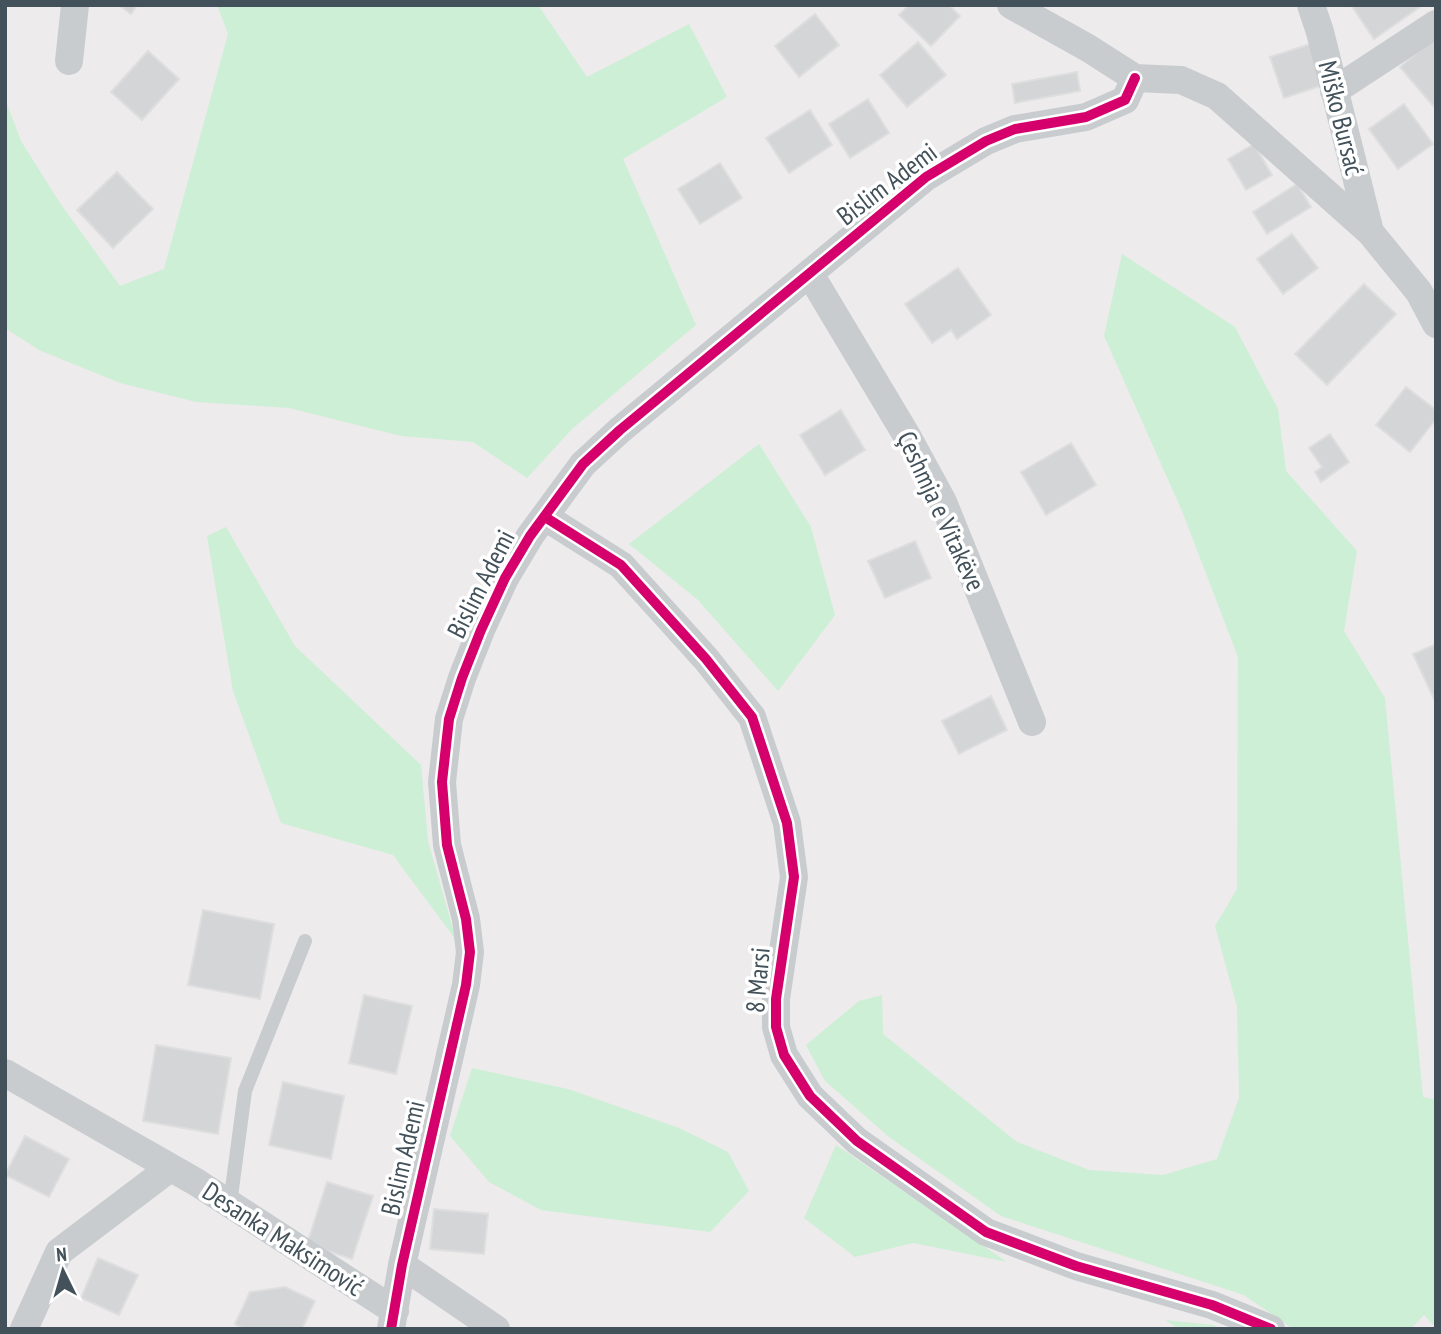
<svg xmlns="http://www.w3.org/2000/svg" width="1441" height="1334" font-family="'PT Sans Narrow',sans-serif">
  <style>
    .green { fill: #cdefd5 }
    .building { fill: #d4d5d7; stroke: #dededf; stroke-width: 2 }
    .lines { fill: none; stroke-linecap: round; stroke-linejoin: round }
    .service { stroke: #c8ccce; stroke-width: 14 }
    .minor { stroke: #c8ccce; stroke-width: 28 }
    .cycleway-casing { stroke: #fff; stroke-width: 15 }
    .cycleway { stroke: #d6006c; stroke-width: 10 }
    .labels { text-anchor: middle; stroke-width: 7; stroke-linejoin: round; paint-order: stroke }
    .street-label { font-size: 26px; fill: #42515a; stroke: #fff }
  </style>
  <rect width="100%" height="100%" fill="#edebec"/>
  <path class="green" d="M217,5H538L587,77L689,24L727,97L623,159L696,325L572,429L527,478L473,442L401,436L289,408L196,402L120,383L39,350L5,328V99L21,141L60,203L120,286L164,269L228,34Z
    M1122,254L1235,327L1278,409L1286,471L1357,551L1344,631L1385,698L1423,1097L1436,1100V1328L1424,1315L1411,1329H1293L1244,1295L1001,1216L889,1137L825,1081L806,1045L859,1001L882,995L883,1034L1017,1142L1089,1170L1163,1175L1217,1159L1239,1098L1237,1007L1215,926L1237,889L1238,657L1182,511L1104,336Z
    M759,444L811,527L835,615L778,691L698,600L629,544Z
    M226,527L295,646L421,765L428,841L456,940L393,855L281,823L233,691L207,536Z
    M472,1068L568,1089L679,1128L728,1152L749,1191L710,1232L541,1210L489,1182L450,1136Z
    M836,1145L1007,1262L913,1243L855,1257L804,1218Z
    M1165,1320L1213,1325L1221,1329H1179Z"/>
  <path class="building" d="M119,5H137L131,14Z
    M909,5H949L960,16L931,46L899,15Z
    M1351,5H1419L1420,7L1374,39Z
    M815,14L839,45L799,77L775,46Z
    M1433,39L1436,42V104L1433,106L1400,67Z
    M918,42L946,75L907,107L880,75Z
    M1313,43L1326,84L1284,98L1270,57Z
    M148,51L179,79L142,120L111,92Z
    M1077,72L1080,91L1015,103L1012,84Z
    M868,99L889,133L850,158L829,124Z
    M1404,104L1433,144L1398,169L1369,129Z
    M810,110L832,145L789,173L766,138Z
    M1254,144L1272,175L1246,190L1228,159Z
    M720,163L742,198L700,224L678,189Z
    M117,172L153,209L113,248L77,210Z
    M1297,184L1311,207L1267,234L1253,212Z
    M1292,234L1318,268L1283,294L1257,259Z
    M958,268L991,315L957,339L951,330L932,343L905,304Z
    M1364,284L1396,314L1327,385L1295,354Z
    M1406,387L1436,410V419L1410,452L1376,425Z
    M841,410L865,450L825,475L800,435Z
    M1330,434L1349,462L1321,482L1315,472L1322,467L1309,448Z
    M1071,443L1096,485L1046,515L1021,472Z
    M915,541L931,578L885,598L868,561Z
    M1436,644V703L1413,654Z
    M991,696L1007,730L959,754L942,721Z
    M203,910L274,924L260,999L188,985Z
    M364,995L412,1006L396,1074L349,1063Z
    M156,1045L231,1058L218,1134L143,1121Z
    M283,1082L344,1096L331,1159L269,1145Z
    M25,1136L69,1159L49,1197L5,1175Z
    M327,1182L373,1196L352,1259L307,1244Z
    M434,1209L488,1214L484,1254L430,1249Z
    M98,1258L138,1275L119,1315L81,1298Z
    M285,1287L315,1301L302,1329H244L235,1324L250,1292Z"/>
  <g class="lines">
    <path class="service" d="M230,1204L245,1091L305,941"/>
    <path class="minor" d="M1011,5L1088,48L1135,78
      M1311,5L1320,32L1370,232
      M69,61L75,5
      M1135,78L1181,80L1217,96L1370,232L1419,292L1436,324
      M1334,91L1436,24
      M810,274L907,436L943,502L1032,722
      M545,517L621,565L706,659L752,717L787,823L794,877L776,999V1027L784,1055L810,1096L857,1141L986,1232L1076,1266L1212,1305L1271,1329
      M5,1073L196,1182L395,1311
      M402,1265L496,1329
      M24,1329L59,1252L170,1168
      M391,1329L402,1265L466,985L470,952L466,919L447,845L442,782L449,719L462,678L481,630L505,578L530,536L583,464L620,430L926,177L986,141L1015,129L1086,117L1125,100L1135,78"/>
    <defs>
      <path id="cycleway" d="M545,517L621,565L706,659L752,717L787,823L794,877L776,999V1027L784,1055L810,1096L857,1141L986,1232L1076,1266L1212,1305L1271,1329
        M391,1329L402,1265L466,985L470,952L466,919L447,845L442,782L449,719L462,678L481,630L505,578L530,536L583,464L620,430L926,177L986,141L1015,129L1086,117L1125,100L1135,78"/>
    </defs>
    <use href="#cycleway" class="cycleway-casing"/>
    <use href="#cycleway" class="cycleway"/>
  </g>
  <g class="labels">
    <g class="street-label">
      <text transform="translate(1341 118) rotate(76)" y="9">Miško Bursać</text>
      <text transform="translate(887 184) rotate(-37)" y="9">Bislim Ademi</text>
      <text transform="translate(941 511) rotate(65)" y="9">Çeshmja e Vitakëve</text>
      <text transform="translate(481 584) rotate(-63)" y="9">Bislim Ademi</text>
      <text transform="translate(758 980) rotate(-85)" y="9">8 Marsi</text>
      <text transform="translate(403 1158) rotate(-77)" y="9">Bislim Ademi</text>
      <text transform="translate(283 1239) rotate(33)" y="9">Desanka Maksimović</text>
    </g>
  </g>
  <rect width="1441" height="1334" fill="none" stroke="#42515a" stroke-width="14"/>
  <g transform="translate(63 1271) rotate(355)" stroke="#ffffff" stroke-width="5" paint-order="stroke">
  <path d="M0-5L12 26L0 18L-12 26Z" fill="#42515a"/>
  <text y="-10" font-size="19" font-weight="bold" text-anchor="middle" fill="#42515a">N</text>
  </g>
</svg>
